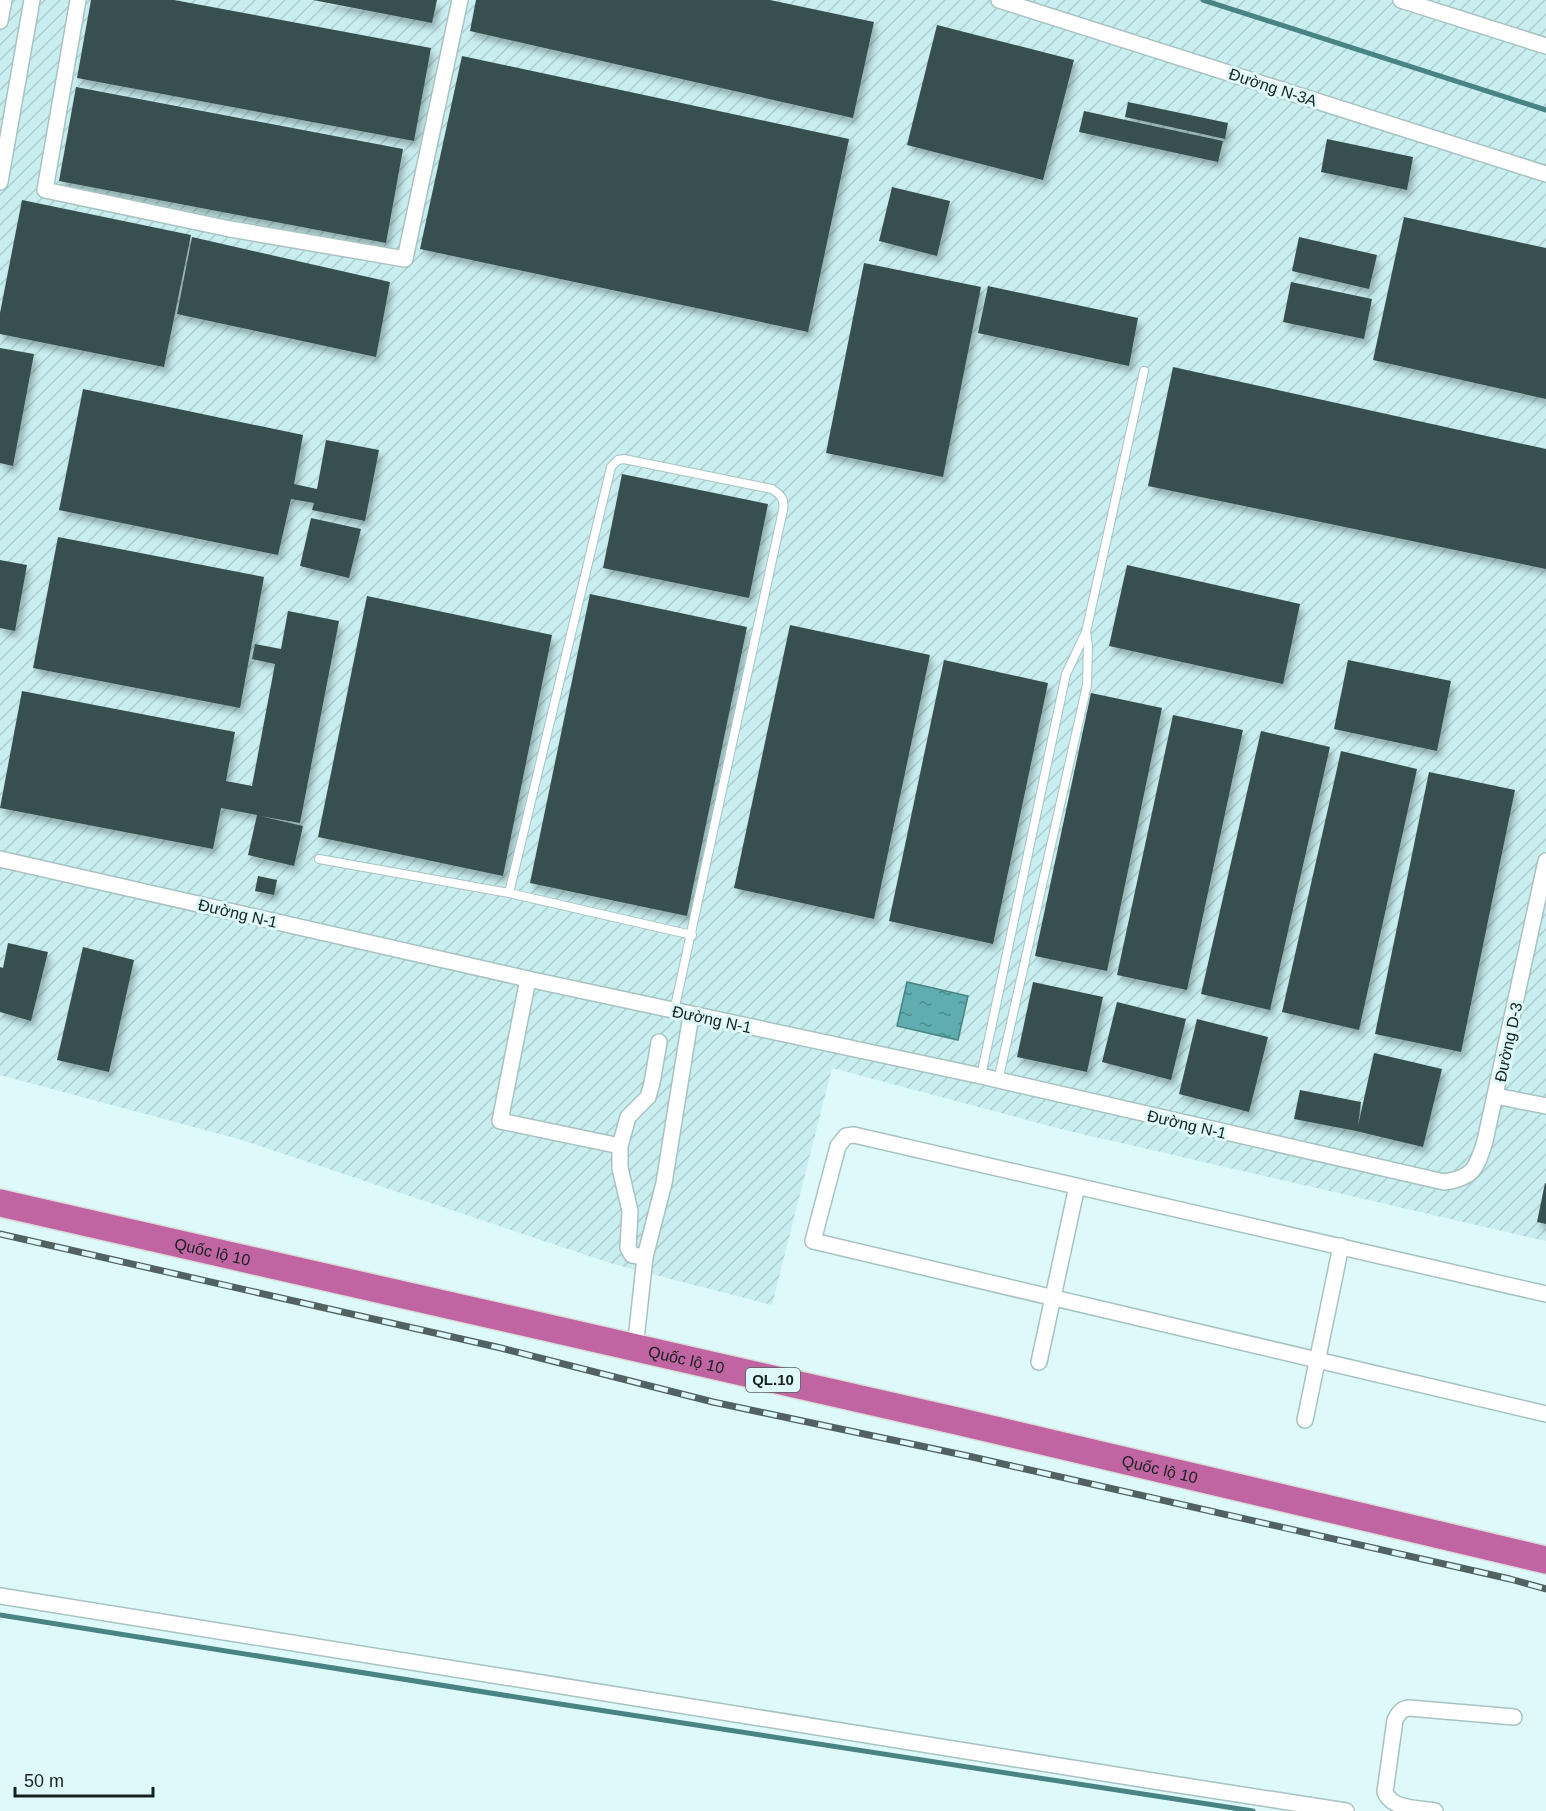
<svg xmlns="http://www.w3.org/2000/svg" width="1546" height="1811" font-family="Arial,sans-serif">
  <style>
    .industrial { fill: url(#industrial-furrows) }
    .water { fill: url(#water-ripples); stroke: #498384; stroke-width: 1.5 }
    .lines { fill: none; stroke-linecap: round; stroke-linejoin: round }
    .stream { stroke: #498384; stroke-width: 5 }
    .building { fill: #395050; filter: url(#shadow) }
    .lane-casing { stroke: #a8c2c2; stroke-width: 10 }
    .street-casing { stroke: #a8c2c2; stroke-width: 18 }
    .highway-casing { stroke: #dadbdb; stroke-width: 30 }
    .lane { stroke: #fff; stroke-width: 8 }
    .street { stroke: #fff; stroke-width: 15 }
    .highway { stroke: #c065a2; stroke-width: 27 }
    .rail-casing { stroke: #526161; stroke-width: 7 }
    .rail { stroke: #def9f9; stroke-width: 4.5; stroke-dasharray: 14; stroke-linecap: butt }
    .labels { text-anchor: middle; stroke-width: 6; stroke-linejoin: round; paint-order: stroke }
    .shield { fill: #def9f9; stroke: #536262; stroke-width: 1.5 }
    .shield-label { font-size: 15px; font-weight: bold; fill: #172121 }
    .street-label { font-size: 16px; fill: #172121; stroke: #def9f9 }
  </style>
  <defs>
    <pattern id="industrial-furrows" width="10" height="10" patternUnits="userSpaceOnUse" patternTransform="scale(1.5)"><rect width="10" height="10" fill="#c9eeef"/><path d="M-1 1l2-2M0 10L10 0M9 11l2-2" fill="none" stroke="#accccd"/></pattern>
    <pattern id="water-ripples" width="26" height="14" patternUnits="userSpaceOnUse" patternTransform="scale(1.5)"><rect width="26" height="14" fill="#5fadaf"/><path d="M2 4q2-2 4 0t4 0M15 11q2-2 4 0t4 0" fill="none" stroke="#4d8c8e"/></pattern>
    <filter id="shadow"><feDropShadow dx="3.5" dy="6" stdDeviation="3" flood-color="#0004"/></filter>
  </defs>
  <rect width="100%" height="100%" fill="#def9f9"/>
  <path class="industrial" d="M0,0H1546V1241L1065,1130L832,1068L772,1305L613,1264L242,1140L0,1075Z"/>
  <path class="water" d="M907,982L968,996L958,1040L897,1026Z"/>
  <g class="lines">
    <path class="stream" d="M1203,0L1546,110
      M0,1615L547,1702L1253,1811"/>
  </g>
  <path class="building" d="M91,0H174L431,48L414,141L77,78Z
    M313,0H437L432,23Z
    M476,0H770L874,22L853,118L470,31Z
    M937,25L1074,60L1043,180L907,145Z
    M462,56L849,139L808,332L420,249Z
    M76,87L403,149L386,243L59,181Z
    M1128,102L1228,123L1225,139L1125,117Z
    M1084,111L1223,141L1218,162L1079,132Z
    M1327,139L1413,157L1407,190L1321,172Z
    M892,187L950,201L937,256L879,241Z
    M22,200L191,235L164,367L0,334V313Z
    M1404,217L1546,248V399L1373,360Z
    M192,237L390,282L376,357L177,314Z
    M1299,237L1377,255L1369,289L1292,271Z
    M864,263L981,287L943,477L826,453Z
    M1291,282L1372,299L1364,339L1283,322Z
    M988,286L1138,318L1129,366L978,333Z
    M0,348L34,354L13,466L0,463Z
    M1173,367L1546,449V569L1148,486Z
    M83,389L303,435L294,484L317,489L326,440L379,450L365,521L312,510L314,503L291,499L278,555L59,510Z
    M622,474L768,504L749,598L603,568Z
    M311,518L361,529L349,578L300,566Z
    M58,537L264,577L240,708L33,668Z
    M0,560L27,565L15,631L0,628Z
    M1127,565L1300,604L1283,684L1109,646Z
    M590,594L747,627L687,916L530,883Z
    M367,596L552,635L503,876L318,837Z
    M288,611L339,621L300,823L260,816L303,826L294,866L248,855L257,815L221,808L213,849L0,808L22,691L235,732L226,781L252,786L275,664L252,659L255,644L281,649Z
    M790,625L930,655L874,919L734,888Z
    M944,660L1048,683L993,944L889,921Z
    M1348,660L1451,681L1437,751L1334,729Z
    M1091,693L1162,708L1107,971L1035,956Z
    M1173,715L1243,730L1187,990L1117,975Z
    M1261,731L1330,747L1270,1010L1201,994Z
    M1341,751L1417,769L1359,1030L1282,1012Z
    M1429,772L1515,790L1461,1052L1375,1034Z
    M258,876L277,880L274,895L255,891Z
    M8,943L48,952L31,1021L0,1012V967L3,968Z
    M83,947L134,960L109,1072L57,1060Z
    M1033,982L1103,997L1087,1072L1017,1057Z
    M1117,1002L1186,1019L1171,1080L1102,1062Z
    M1197,1019L1268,1037L1249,1112L1179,1094Z
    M1374,1053L1442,1069L1423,1147L1356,1131L1294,1119L1300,1090L1361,1102L1358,1126Z
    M1545,1183H1546V1224L1537,1222Z"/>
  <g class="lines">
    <defs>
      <path id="lane" d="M319,859L509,893L692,935
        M509,893L611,467L618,460L624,459L772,489C781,495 785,499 783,510L674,1011
        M981,1076L1066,674L1086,632L1144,371
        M998,1081L1087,685L1088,645L1086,632"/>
      <path id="street" d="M78,0L45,190L230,229L405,259L460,0
        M999,0L1546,174
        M1401,0L1546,46
        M0,21L4,0
        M0,182L32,0
        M0,859L528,979L981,1076L1444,1182C1474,1178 1477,1167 1485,1141L1546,861
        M528,979L500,1121L620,1146L628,1117L648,1097L652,1083L659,1042
        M1496,1096L1546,1106
        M620,1146V1168L630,1211L628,1248L632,1255L645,1257
        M1546,1294L854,1135L846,1136L838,1146L813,1241L1546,1414
        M635,1349L645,1257L664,1183L691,1015
        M1039,1362L1077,1186
        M1305,1420L1341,1246
        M0,1596C449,1667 897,1742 1346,1811
        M1435,1811C1419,1808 1392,1810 1385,1792L1395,1720C1399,1713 1401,1709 1409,1708L1514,1717"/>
      <g id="highway">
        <path id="s1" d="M0,1203L957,1421L1546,1560"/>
      </g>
    </defs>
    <use href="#lane" class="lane-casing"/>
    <use href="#street" class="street-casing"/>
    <use href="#highway" class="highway-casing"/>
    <use href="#lane" class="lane"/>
    <use href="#street" class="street"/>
    <use href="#highway" class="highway"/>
    <defs>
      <path id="rail" d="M0,1234L501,1348L713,1402L968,1456L1510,1579L1546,1589"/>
    </defs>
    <use href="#rail" class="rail-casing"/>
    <use href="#rail" class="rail"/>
  </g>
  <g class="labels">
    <rect class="shield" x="746" y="1368" width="54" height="24" rx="4.5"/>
    <g class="shield-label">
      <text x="773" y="1385">QL.10</text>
    </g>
    <g class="street-label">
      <text transform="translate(1273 87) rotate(18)" y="6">Đường N-3A</text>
      <text transform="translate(238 913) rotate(13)" y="6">Đường N-1</text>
      <text transform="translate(712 1019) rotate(12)" y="6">Đường N-1</text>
      <text transform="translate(1508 1042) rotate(-78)" y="6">Đường D-3</text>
      <text transform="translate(1187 1124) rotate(13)" y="6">Đường N-1</text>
      <text dy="6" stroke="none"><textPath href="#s1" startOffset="218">Quốc lộ 10</textPath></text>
      <text dy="6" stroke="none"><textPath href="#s1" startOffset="704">Quốc lộ 10</textPath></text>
      <text dy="6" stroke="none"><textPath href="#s1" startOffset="1190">Quốc lộ 10</textPath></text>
    </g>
  </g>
  <path d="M15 1787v9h138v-9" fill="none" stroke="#172121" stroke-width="3"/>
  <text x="24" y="1787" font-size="18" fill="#172121" stroke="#def9f9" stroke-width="4.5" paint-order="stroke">50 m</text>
</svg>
